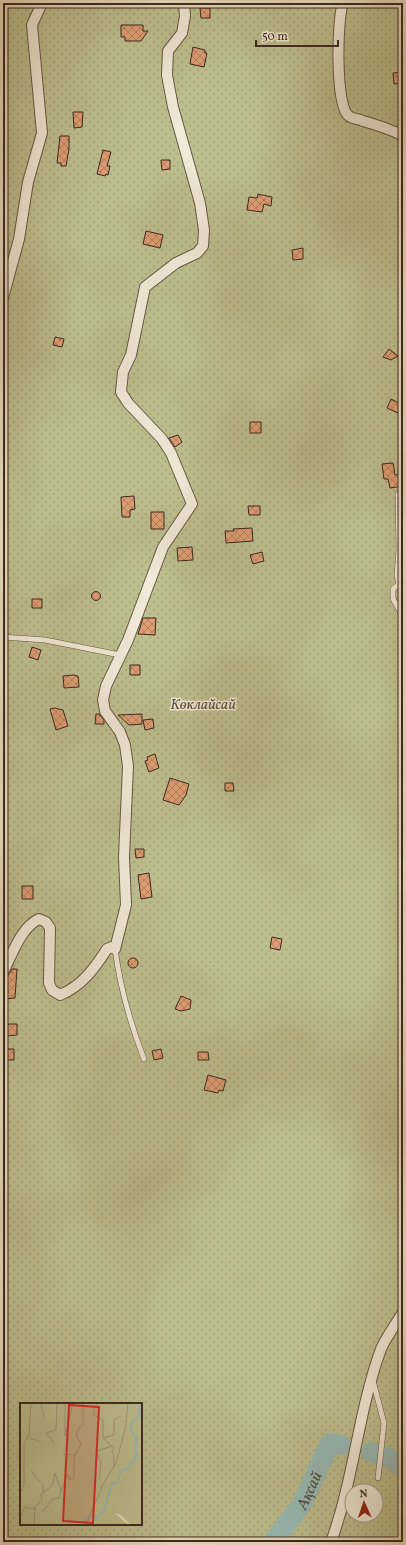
<svg xmlns="http://www.w3.org/2000/svg" width="406" height="1545" font-family="Vollkorn,serif">
  <style>
    .park { fill: url(#park-dots); stroke: #7c7456; fill-rule: evenodd }
    .lines { fill: none; stroke-linecap: round; stroke-linejoin: round }
    .river { stroke: #98bcb7; stroke-width: 20 }
    .building { fill: url(#building-cross-hatch); stroke: #3b281d }
    .service-casing { stroke: #675646; stroke-width: 6 }
    .minor-casing { stroke: #675646; stroke-width: 12 }
    .service { stroke: #f1ead8; stroke-width: 5 }
    .minor { stroke: #f1ead8; stroke-width: 10 }
    .labels { text-anchor: middle; stroke-width: 3; stroke-linejoin: round; paint-order: stroke }
    .park-label { font-size: 15px; font-style: italic; fill: #5c4e3a; stroke: #f1ead8 }
    .water-label { font-size: 16px; font-style: italic; fill: #524d44; stroke: #f1ead8 }
    .inset-river { fill: none; stroke: #98bcb7; stroke-width: 2 }
    .inset-road { fill: none; stroke: #a49581; stroke-width: 1 }
    .view { fill: #d62828; fill-opacity: 0.15; stroke: #d62828; stroke-width: 2 }
    .inset-edge { fill: none; stroke: #3b281d; stroke-width: 2 }
  </style>
  <defs>
    <pattern id="park-dots" width="8" height="8" patternUnits="userSpaceOnUse"><rect width="8" height="8" fill="#bebf8f"/><path d="M2 2h.1M6 6h.1" fill="none" stroke="#a4a47b" stroke-width="1.8" stroke-linecap="round"/></pattern>
    <pattern id="building-cross-hatch" width="8" height="8" patternUnits="userSpaceOnUse"><rect width="8" height="8" fill="#df9e73"/><path d="M0 0l8 8M0 8l8-8" fill="none" stroke="#b6815e"/></pattern>
  </defs>
  <rect width="100%" height="100%" fill="#eadec3"/>
  <filter id="stains"><feTurbulence type="fractalNoise" baseFrequency=".005" numOctaves="4"/><feColorMatrix values="0 0 0 0 .2 0 0 0 0 .09 0 0 0 0 .02 0 0 0 .5 -.17"/></filter>
  <radialGradient id="worn" r=".72"><stop offset=".6" stop-color="#630" stop-opacity="0"/><stop offset="1" stop-color="#630" stop-opacity=".3"/></radialGradient>
  <path class="park" d="M3,3H403V1542H3ZM21,1404H141V1524H21ZM352,1491H376V1515H352Z"/>
  <g class="lines">
    <g class="river">
      <path d="M371,1452L390,1459L403,1467"/>
      <path id="s1" d="M273,1542L302,1504L330,1443L341,1445"/>
    </g>
  </g>
  <path class="building" d="M200,8H210V18H201Z
    M121,25H143V31H148L141,41H125V37H121Z
    M193,47L205,50V53H207L204,67L190,64Z
    M403,72V83L394,84L393,73Z
    M73,112H83L82,127L74,128Z
    M60,136H69V149L66,166H61V163H57Z
    M103,150L111,152L107,166H110L108,175L106,174L105,176L97,174Z
    M161,160H170V169L162,170Z
    M258,194L272,197L271,206L264,204L262,212L247,210L249,197L257,198Z
    M146,231L163,235L160,248L143,244Z
    M303,248V259L293,260L292,250Z
    M55,337L64,339L62,347L53,345Z
    M389,349L398,356L391,360L383,357Z
    M391,399L403,405L400,414L387,408Z
    M250,422H261V433H250Z
    M178,435L182,442L175,447L169,438Z
    M393,463L395,475L402,474L403,486L390,488L388,479H384L382,464Z
    M134,496L135,509L130,510V517H122L121,497Z
    M248,506H260V515H249Z
    M151,512H164V529H151Z
    M252,528L253,541L226,543L225,531H234L233,529Z
    M192,547L193,560L178,561L177,548Z
    M262,552L264,561L253,564L250,555Z
    M91.5 596a4.5 4.5 0 1 1 9 0a4.5 4.5 0 1 1-9 0Z
    M32,599H42V608H32Z
    M143,618H156L155,635L138,634Z
    M32,647L41,650L38,660L29,657Z
    M130,665H140V675H130Z
    M73,675L78,676L79,687L64,688L63,676Z
    M55,708L63,710L68,726L56,730L50,709Z
    M96,714H99L104,720V724H95Z
    M142,714V724L129,725L118,715Z
    M153,719L154,728L145,730L143,720Z
    M155,754L159,768L149,772L145,761L148,760L147,757Z
    M170,778L189,784L186,795L179,805L163,800Z
    M225,783H233L234,791H225Z
    M135,849H144V857L136,858Z
    M149,873L152,897L141,899L138,875Z
    M22,886H33V899H22Z
    M272,937L282,939L280,950L270,948Z
    M128 963a5 5 0 1 1 10 0a5 5 0 1 1-10 0Z
    M12,969H17L15,998L4,999L3,987L6,978Z
    M181,996L191,1000L190,1009L181,1011L175,1009Z
    M6,1024H17V1035L6,1036Z
    M3,1049H14V1060H4Z
    M161,1049L163,1058L154,1060L152,1051Z
    M198,1052H208L209,1060H198Z
    M208,1075L226,1080L223,1091L219,1090L218,1093L204,1090Z"/>
  <g class="lines">
    <defs>
      <path id="service" d="M398,494L399,550L397,576L399,584L403,582
        M399,584L393,589V599L403,616
        M3,637L45,640L120,655
        M115,949C120,986 130,1023 144,1059
        M373,1381L384,1423L378,1478"/>
      <path id="minor" d="M343,3C337,18 335,108 349,116C352,119 359,119 363,121C377,125 391,129 403,136
        M3,298L19,239L28,182L42,133L32,25L42,3
        M3,972C12,955 21,927 39,919L46,922L50,928L49,983L52,990L60,995C82,986 94,969 107,949L112,947L115,949L126,905L124,857L128,766L125,745L120,732L105,711L103,700L106,686L128,640L163,547L192,504L171,453L162,439L128,403L121,392L123,372L131,355L145,287L176,263L197,253L203,246L204,230L200,203L173,107L167,75L168,51L182,33L185,16L184,3
        M331,1542C354,1479 358,1412 381,1349C386,1337 396,1324 403,1312"/>
    </defs>
    <use href="#service" class="service-casing"/>
    <use href="#minor" class="minor-casing"/>
    <use href="#service" class="service"/>
    <use href="#minor" class="minor"/>
  </g>
  <g class="labels">
    <g class="park-label">
      <text x="203" y="709">Көклайсай</text>
    </g>
    <g class="water-label">
      <text dy="6" stroke="none"><textPath href="#s1" startOffset="63">Ақсай</textPath></text>
    </g>
  </g>
  <g transform="translate(20 1403)">
    <rect width="122" height="122" fill="#eadec3"/>
    <path d="M122,0V122H111L101,112L90,109ZM82,111L97,112L108,122H67Z" fill="#bebf8f"/>
    <path d="M0,0H122V67L94,114L92,122H0Z" fill="#bebf8f"/>
    <path class="inset-river" d="M71,112L77,115L84,107L92,81L97,80L101,68L109,65L117,52L115,46L117,37L110,24L113,18L120,13L119,0M61,122L69,112"/>
    <path class="inset-road" d="M21,0L24,15M45,0V33L53,0M78,0L74,4V12L83,17V35L94,45L92,49L94,53V65M9,35L21,39M84,35L94,32V17L101,13M35,41L26,30L36,27L37,0M77,41L76,48L93,43M76,48L81,59L79,76M43,51L55,52M11,66L15,74L23,81V89M0,90L4,82V41L9,32L11,0M22,109L34,95H39L41,88M0,115L5,104L13,106L22,97L21,91L32,83L35,70L41,88L47,72H49V77L54,74V54L61,41L56,32L59,25L63,22V0M14,122L15,104M66,122L83,81L96,60L105,27L108,0"/>
    <path class="view" d="M49,2L79,4L73,120L43,118Z"/>
    <rect width="122" height="122" class="inset-edge"/>
  </g>
  <rect width="406" height="1545" fill="none" stroke="#eadec3" stroke-width="16"/>
  <rect x="4" y="4" width="398" height="1537" fill="none" stroke="#3b281d" stroke-width="2"/>
  <rect x="8" y="8" width="390" height="1529" fill="none" stroke="#3b281d"/>
  <g transform="translate(364 1503) rotate(357)"><circle r="19" fill="#f1ead8" stroke="#a89c8d"/>
  <path d="M0-3L7 15L0 10L-7 15Z" fill="#8f2418"/>
  <text y="-6" font-size="11" font-weight="bold" text-anchor="middle" fill="#3b281d">N</text>
  </g>
  <path d="M256 40v6h82v-6" fill="none" stroke="#3b281d" stroke-width="2"/>
  <text x="262" y="40" font-size="12" fill="#3b281d" stroke="#f1ead8" stroke-width="3" paint-order="stroke">50 m</text>
  <rect width="100%" height="100%" filter="url(#stains)"/>
  <rect width="100%" height="100%" fill="url(#worn)"/>
</svg>
